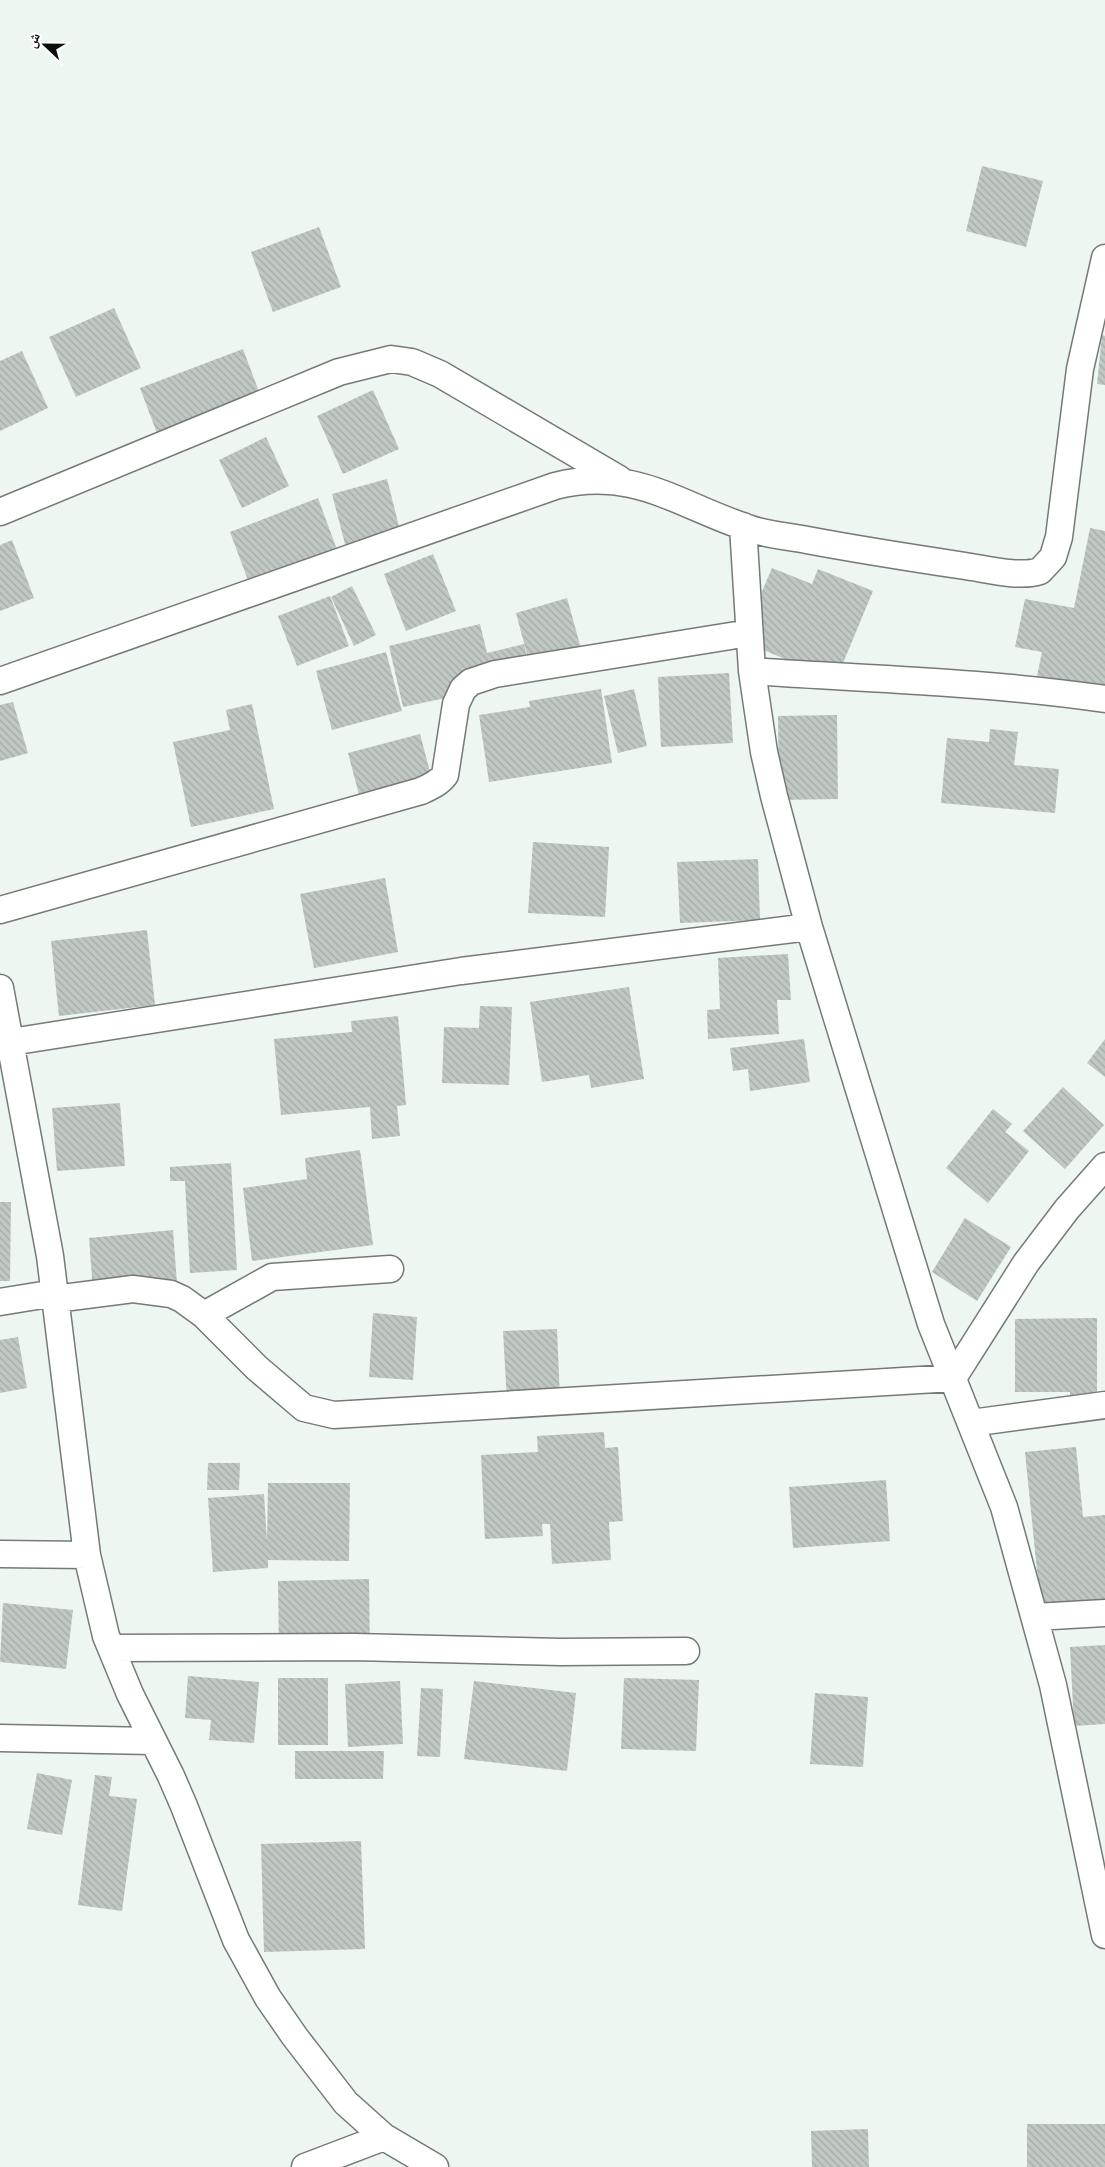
<svg xmlns="http://www.w3.org/2000/svg" width="1105" height="2167" font-family="'Public Sans','Noto Naskh Arabic',sans-serif">
  <style>
    .building { fill: url(#building-back-hatch) }
    .lines { fill: none; stroke-linecap: round; stroke-linejoin: round }
    .street-casing { stroke: #747b77; stroke-width: 29 }
    .street { stroke: #fff; stroke-width: 26 }
  </style>
  <defs>
    <pattern id="building-back-hatch" width="6" height="6" patternUnits="userSpaceOnUse" patternTransform="scale(1.25)"><rect width="6" height="6" fill="#c0c8c4"/><path d="M-1 5l2 2M0 0l6 6M5-1l2 2" fill="none" stroke="#a4aba7"/></pattern>
  </defs>
  <rect width="100%" height="100%" fill="#eef6f2"/>
  <path class="building" d="M982,166L1043,181L1026,247L966,231Z
    M319,227L341,287L273,312L251,252Z
    M114,308L141,368L76,397L49,337Z
    M1102,335L1105,336V385L1097,384Z
    M243,349L264,405L161,444L140,388Z
    M22,351L48,408L0,431V361Z
    M373,390L399,449L343,474L317,416Z
    M266,437L289,486L242,508L219,460Z
    M387,479L401,534L346,548L332,494Z
    M318,498L340,558L252,591L230,532Z
    M1090,528L1105,531V695L1036,681L1042,652L1015,647L1025,599L1074,608Z
    M12,540L34,598L0,611V545Z
    M433,554L456,611L406,631L384,574Z
    M772,568L812,584L818,569L873,591L836,680L741,641Z
    M352,586L376,635L354,646L331,597Z
    M330,596L349,646L297,666L278,616Z
    M567,598L584,659L532,673L516,613Z
    M480,624L487,653L524,644L532,680L403,707L389,646Z
    M386,652L402,711L332,730L316,671Z
    M729,673L733,743L661,747L658,677Z
    M601,689L612,763L489,782L479,715L530,707L529,701Z
    M634,689L647,746L618,753L604,696Z
    M13,702L28,753L0,761V705Z
    M252,704L274,809L191,827L173,742L230,730L226,710Z
    M837,715L838,799L779,800L778,716Z
    M990,729L1018,732L1014,765L1059,769L1055,813L941,803L947,738L989,742Z
    M420,734L434,787L362,806L348,753Z
    M533,842L609,847L605,917L528,913Z
    M758,859L760,920L680,923L677,862Z
    M385,878L398,952L314,968L300,894Z
    M147,930L155,1005L59,1016L51,941Z
    M788,954L791,1000H777L779,1034L708,1039L707,1010L720,1009L718,958Z
    M629,987L644,1079L591,1088L589,1075L542,1082L530,1002Z
    M480,1006L512,1007L509,1085L442,1083L444,1027L479,1028Z
    M398,1016L406,1105L397,1106L400,1136L372,1139L370,1107L281,1115L274,1039L352,1032L351,1021Z
    M804,1039L810,1082L750,1091L748,1069L733,1071L730,1048Z
    M1105,1039V1077L1087,1063Z
    M1063,1087L1104,1125L1065,1169L1023,1131Z
    M120,1103L125,1166L57,1171L52,1108Z
    M993,1109L1012,1124L1005,1132L1029,1151L988,1203L946,1168Z
    M360,1150L373,1245L252,1261L243,1188L307,1179L305,1158Z
    M231,1163L237,1270L190,1273L185,1181H170V1167Z
    M0,1202H11L10,1281H0Z
    M965,1218L1011,1247L977,1301L932,1272Z
    M173,1230L177,1283L93,1291L89,1238Z
    M373,1313L417,1317L413,1380L369,1377Z
    M1097,1318V1407L1070,1406V1392H1015V1319Z
    M557,1329L560,1399L507,1402L503,1331Z
    M18,1337L27,1388L0,1393V1340Z
    M604,1432L605,1448L618,1447L623,1521L609,1522L611,1560L552,1564L550,1524H542L543,1536L485,1539L481,1455L538,1452L537,1436Z
    M1076,1447L1083,1517L1105,1515V1614L1042,1620L1025,1452Z
    M208,1463H240L239,1490H207Z
    M886,1480L890,1541L793,1548L789,1487Z
    M268,1483H350L349,1561L268,1560V1568L213,1572L208,1498L264,1494L267,1541Z
    M369,1579L370,1654L279,1655L278,1581Z
    M3,1603L73,1610L66,1669L0,1662Z
    M1105,1645V1724L1074,1726L1070,1647Z
    M188,1676L259,1682L254,1743L209,1740L211,1720L185,1718Z
    M278,1678H328V1745H278Z
    M624,1678L699,1680L696,1751L621,1749Z
    M400,1681L403,1744L348,1747L345,1684Z
    M474,1681L576,1693L567,1771L464,1759Z
    M421,1688L443,1689L440,1757L417,1756Z
    M815,1693L868,1697L863,1767L810,1764Z
    M295,1751H384L383,1779H295Z
    M37,1773L72,1780L62,1835L27,1829Z
    M95,1775L112,1777L109,1796L137,1799L122,1911L78,1905Z
    M361,1841L365,1949L264,1952L261,1844Z
    M1027,2124H1105V2167H1027Z
    M868,2129L869,2167H812L811,2131Z"/>
  <g class="lines">
    <defs>
      <path id="street" d="M0,512L339,372L391,359L412,362L440,374L619,479
        M743,526L752,671L764,752L774,796L809,927L931,1324L1004,1507L1053,1685L1105,1935
        M752,671C869,679 989,682 1105,699
        M0,681L555,486C634,466 678,505 748,528C766,535 788,536 807,540C860,550 912,558 965,566C986,569 1020,578 1040,571L1053,557L1059,537L1080,369L1105,258
        M0,910L421,791C430,787 439,783 445,775L456,704L463,689L471,682L495,674L749,633
        M0,988L50,1256L87,1555L106,1636L130,1694L171,1776L184,1806L236,1940L268,1998L295,2037L346,2103L384,2137L435,2167
        M11,1042L461,971L809,927
        M55,1299L133,1289L171,1294L182,1299L204,1315L257,1368L304,1408L334,1415L953,1378L1026,1263L1067,1209L1105,1166
        M0,1302L55,1293
        M204,1315L272,1277L390,1269
        M971,1423L1105,1405
        M0,1554L87,1555
        M1035,1617L1105,1613
        M111,1648L354,1647L561,1652L686,1651
        M0,1738L152,1741
        M305,2167L384,2137"/>
    </defs>
    <use href="#street" class="street-casing"/>
    <use href="#street" class="street"/>
  </g>
  <g transform="translate(45 45) rotate(292)" stroke="#ffffff" stroke-width="4" paint-order="stroke">
  <path d="M0-4L9 19L0 12L-9 19Z" fill="#0d0f0e"/>
  <text y="-8" font-size="14" font-weight="bold" text-anchor="middle" fill="#0d0f0e">ش</text>
  </g>
</svg>
